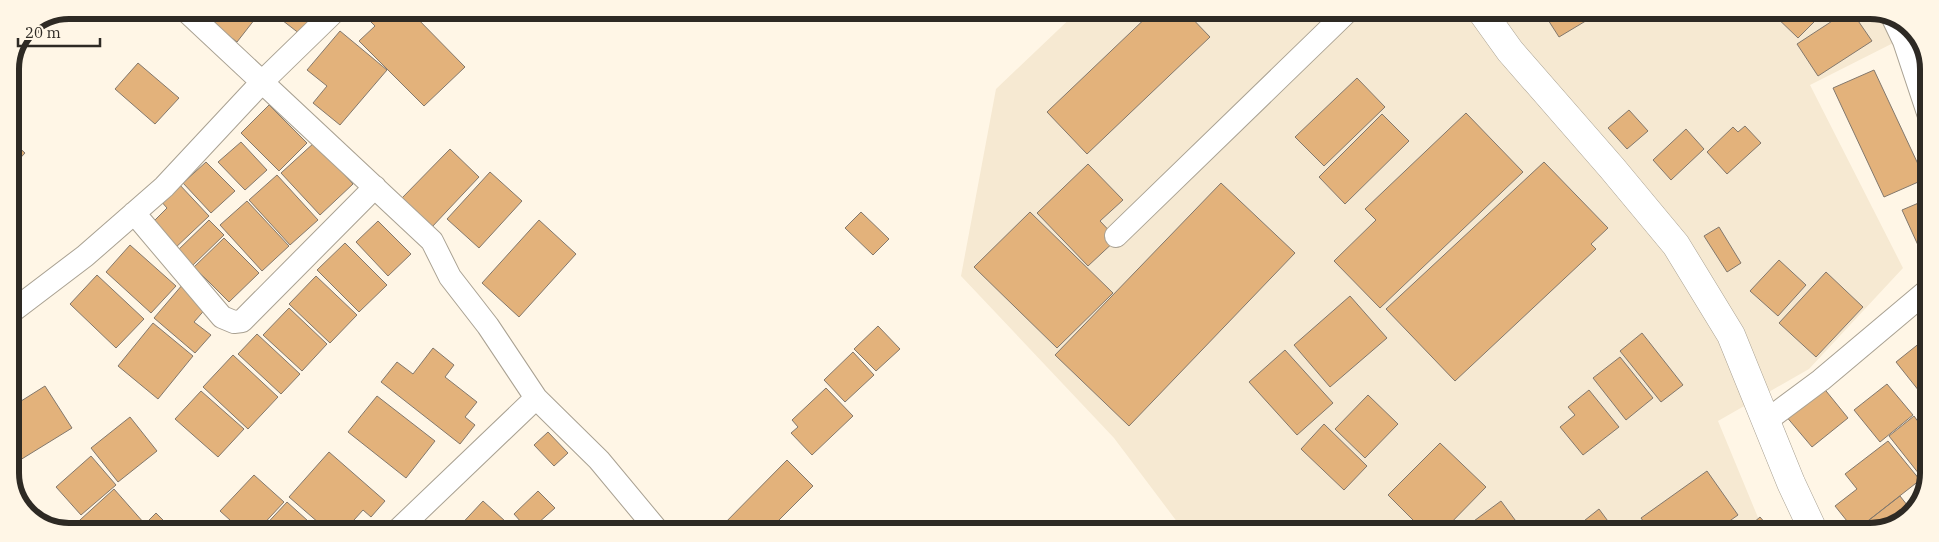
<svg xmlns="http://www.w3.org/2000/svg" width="1939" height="542" font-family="'IBM Plex Serif',serif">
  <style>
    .built { fill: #f6e9d2 }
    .building { fill: #e3b27b; stroke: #83786c }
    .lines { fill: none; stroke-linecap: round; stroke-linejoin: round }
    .minor-casing { stroke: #a9a192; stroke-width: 24 }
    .tertiary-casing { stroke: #a9a192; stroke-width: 29 }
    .minor { stroke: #fff; stroke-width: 22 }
    .tertiary { stroke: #fff; stroke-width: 28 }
    .rim { fill: none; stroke: #2e2a24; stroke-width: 6 }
  </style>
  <rect width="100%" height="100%" fill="#fff6e6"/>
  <path class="built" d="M1078,11L1885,12L1915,32L1810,85L1903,268L1809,369L1718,421L1764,532L1184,531L1114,438L961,276L996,89Z"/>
  <path class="building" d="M225,10H262L237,42L214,24Z
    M269,10H319L300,34Z
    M367,10H409L465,67L424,106L359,41L375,26L363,14Z
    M1153,11H1185L1210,37L1087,154L1047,112Z
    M1543,12H1584L1589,19L1559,37Z
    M1771,12H1824L1798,38Z
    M1846,12H1852L1872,41L1818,76L1797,44Z
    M340,31L387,70L340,125L313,103L327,86L307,70Z
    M138,63L179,98L155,124L115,89Z
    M1874,70L1925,179L1884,197L1833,88Z
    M1357,78L1385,107L1324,166L1295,137Z
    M269,105L307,143L279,171L241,133Z
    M1629,110L1648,131L1627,149L1608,128Z
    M1466,113L1523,172L1380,308L1334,261L1376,220L1365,209Z
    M1382,114L1409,141L1345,204L1319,177Z
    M1745,126L1761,143L1727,174L1707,152L1733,127L1738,132Z
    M1686,129L1704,149L1671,180L1653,160Z
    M10,139L25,153L10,169Z
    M241,142L267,170L245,190L218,162Z
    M315,142L353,184L320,215L281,173Z
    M450,149L479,177L431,228L401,199Z
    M206,162L235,191L211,213L183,183Z
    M1544,162L1608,228L1591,244L1596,249L1455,381L1386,309Z
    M1088,164L1123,200L1100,221L1117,239L1088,266L1037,213Z
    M490,172L522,201L479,248L447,219Z
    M277,175L318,220L290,245L249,200Z
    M178,183L209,216L173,250L150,225L167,208L160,200Z
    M1221,183L1295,253L1129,426L1055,355Z
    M1928,199V252L1922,254L1902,210Z
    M247,201L289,246L262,271L220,225Z
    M861,212L889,239L873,255L845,228Z
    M1030,212L1113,293L1057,348L974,267Z
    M209,220L224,235L191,267L176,252Z
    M539,220L576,254L519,317L482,283Z
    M378,221L411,254L388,276L356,242Z
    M1719,227L1741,263L1727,272L1704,236Z
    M224,238L259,273L229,302L194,267Z
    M345,243L387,285L359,312L317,270Z
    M130,245L176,286L151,313L106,272Z
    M1779,260L1806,285L1778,316L1750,291Z
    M1826,272L1863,307L1816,357L1779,323Z
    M97,275L144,319L116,348L70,304Z
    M316,276L357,315L330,343L289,304Z
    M183,284L208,306L194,322L211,335L195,353L154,318Z
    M1350,296L1387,338L1330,387L1294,345Z
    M289,308L327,344L302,371L263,335Z
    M153,323L193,356L158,399L118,366Z
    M878,326L900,349L876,371L854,349Z
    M1642,333L1683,385L1661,402L1620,351Z
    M257,334L300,374L281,394L238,354Z
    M1926,338L1928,340L1927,401L1896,362Z
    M433,348L454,365L445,377L477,402L465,417L475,425L460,444L381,382L397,362L413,374Z
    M1285,350L1333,403L1297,435L1249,382Z
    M853,352L874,375L845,402L824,380Z
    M233,355L278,397L248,429L203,387Z
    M1620,357L1653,398L1626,420L1593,378Z
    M1887,384L1913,415L1880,442L1854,410Z
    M45,386L72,428L12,465L10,462V408Z
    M1822,386L1848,418L1812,447L1785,415Z
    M826,388L853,416L812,455L791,433L798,427L792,420Z
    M1589,390L1619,427L1583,455L1560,427L1575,415L1568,407Z
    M201,391L244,429L218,457L175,419Z
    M1368,395L1398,424L1365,458L1335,429Z
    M377,396L435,441L406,478L348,432Z
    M1914,416L1927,434V484L1889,436Z
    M130,417L157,451L118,482L91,448Z
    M1324,424L1367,466L1344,490L1301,449Z
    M548,432L568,453L554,466L534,445Z
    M1888,441L1920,480L1855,531L1835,506L1857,489L1845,474Z
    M1440,443L1486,487L1442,532H1425L1388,495Z
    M329,452L385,501L371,517L363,510L345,530H327L289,497Z
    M91,456L116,485L81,515L56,487Z
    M787,460L813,486L768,531H717Z
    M1707,471L1738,515L1714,532H1651L1641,518Z
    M254,475L284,502L258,530H241L220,511Z
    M114,489L144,523L137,530H69Z
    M538,491L555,508L529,531L514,514Z
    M1900,496L1911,510L1894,524L1870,532H1856L1855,531Z
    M483,501L516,531L456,530Z
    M1501,501L1524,532H1459Z
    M287,502L318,530H261Z
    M1599,509L1616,532H1570Z
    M156,513L173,530H139Z
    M1760,517L1773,532H1743Z"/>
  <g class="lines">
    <defs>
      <path id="minor" d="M185,10L432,241L450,277L488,326L536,398L599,460L658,531
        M1892,16L1904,41L1929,116
        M134,213L222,317L234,322L242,321L375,187
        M1116,236L1348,11
        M10,313L85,256L164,187L262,82L336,10
        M1766,421L1821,380L1928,290
        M398,530L536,398"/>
      <path id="tertiary" d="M1482,12L1510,51L1612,168L1676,245L1731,335L1791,483L1814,532"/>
    </defs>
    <use href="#minor" class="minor-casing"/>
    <use href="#tertiary" class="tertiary-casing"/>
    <use href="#minor" class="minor"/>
    <use href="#tertiary" class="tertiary"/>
  </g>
  <path d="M0 0H1939V542H0ZM69 19H1870A50 50 0 0 1 1920 69V473A50 50 0 0 1 1870 523H69A50 50 0 0 1 19 473V69A50 50 0 0 1 69 19Z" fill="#fff6e6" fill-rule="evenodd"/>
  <path class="rim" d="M69 19H1870A50 50 0 0 1 1920 69V473A50 50 0 0 1 1870 523H69A50 50 0 0 1 19 473V69A50 50 0 0 1 69 19Z"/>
  <path d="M18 38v8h82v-8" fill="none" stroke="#2e2a24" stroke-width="2.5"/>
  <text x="25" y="38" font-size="15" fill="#2e2a24" stroke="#fff6e6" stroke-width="4" paint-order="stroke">20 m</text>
</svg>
